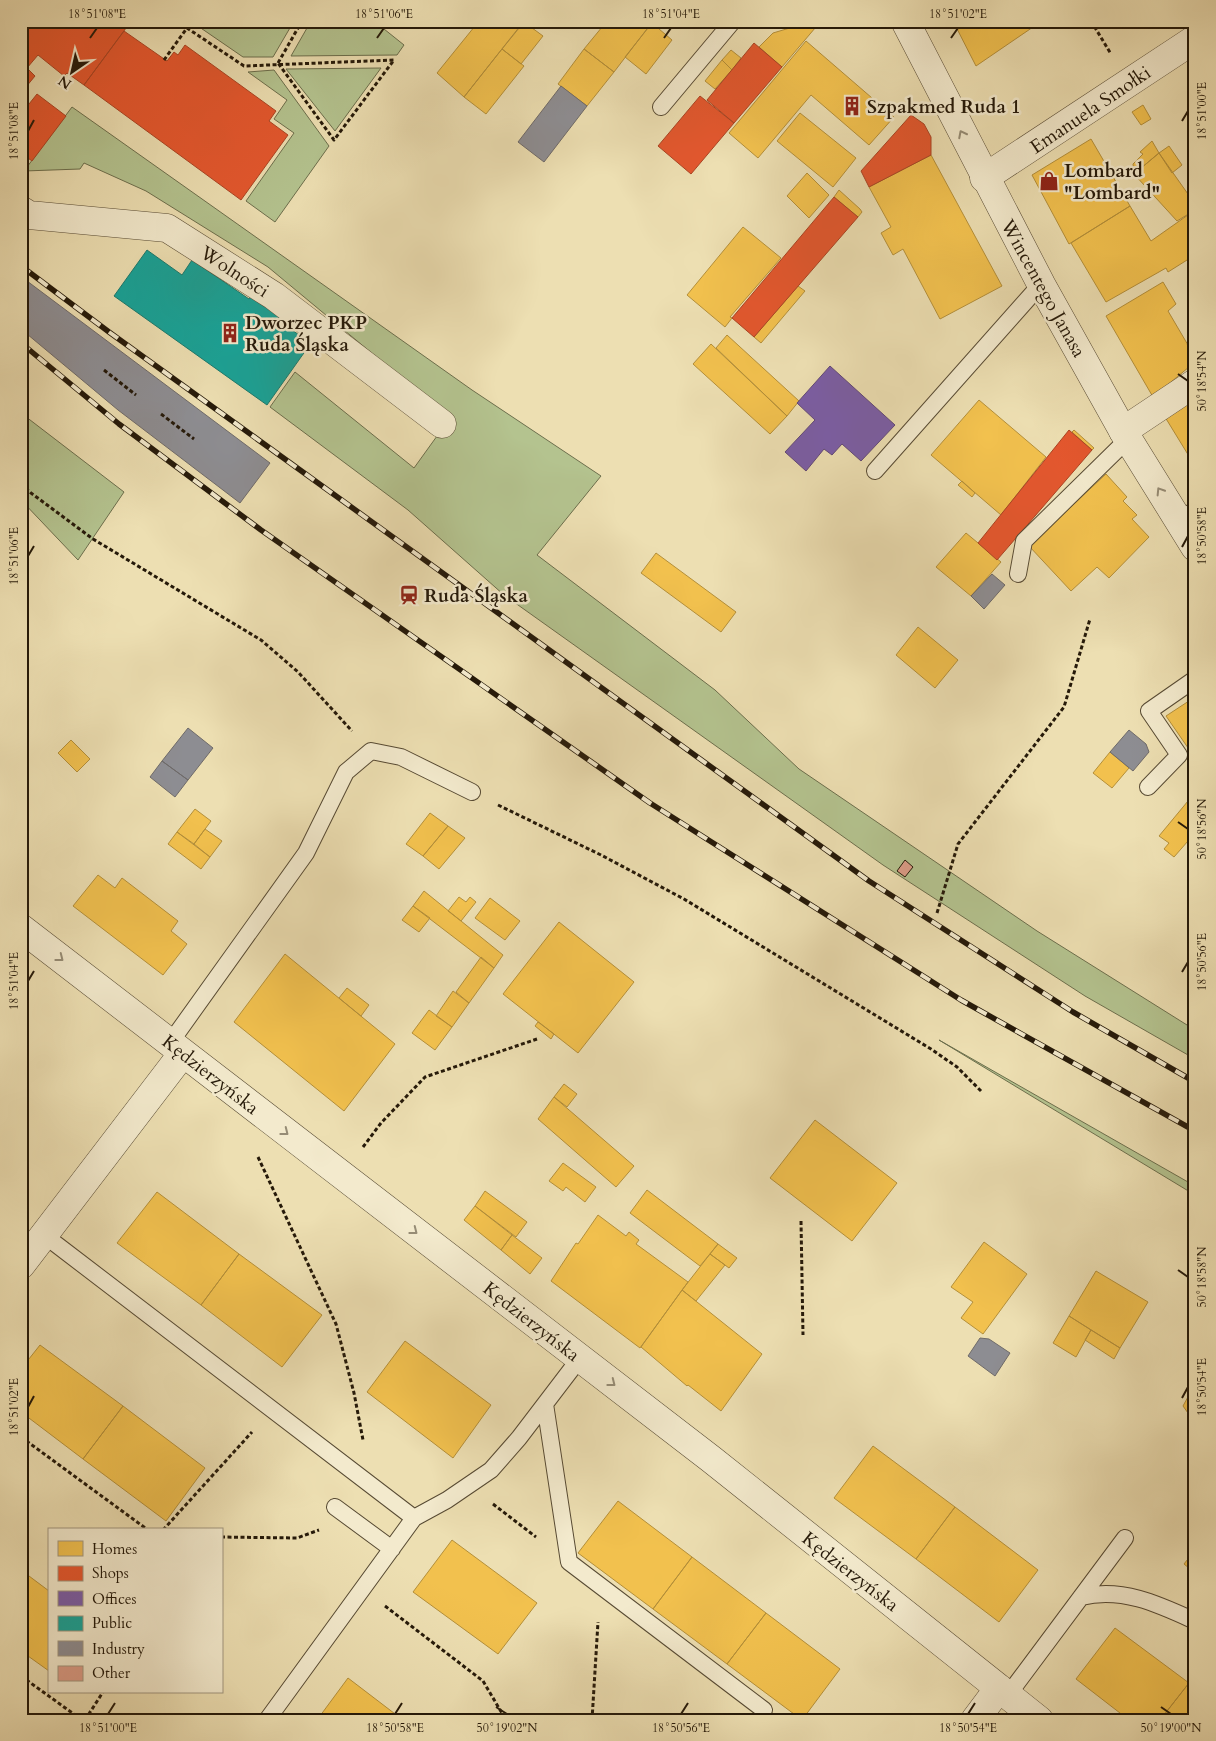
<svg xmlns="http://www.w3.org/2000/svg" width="1216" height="1741" font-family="Cardo,serif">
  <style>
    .green { fill: #b4c38f; stroke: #6c6e4c }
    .homes { fill: #f2c14e; stroke: #b48f39 }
    .shops { fill: #e4572e; stroke: #ab4423 }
    .offices { fill: #7b5ea7; stroke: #614978 }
    .public { fill: #17a398; stroke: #1b7a6d }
    .industry { fill: #8d8d92; stroke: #6e6a69 }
    .building { fill: #dd9d88; stroke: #251909 }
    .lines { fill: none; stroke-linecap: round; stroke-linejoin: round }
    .service-casing { stroke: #574a33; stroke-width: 18 }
    .minor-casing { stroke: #574a33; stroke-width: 29 }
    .tertiary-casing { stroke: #574a33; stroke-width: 29 }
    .path { stroke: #251909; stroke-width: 3; stroke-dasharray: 4 2.5; stroke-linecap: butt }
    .service { stroke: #f3eacd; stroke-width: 16 }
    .minor { stroke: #f3eacd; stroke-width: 28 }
    .tertiary { stroke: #f3eacd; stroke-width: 28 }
    .rail-casing { stroke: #251909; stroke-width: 5.5 }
    .rail { stroke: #f3eacd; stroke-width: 4; stroke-dasharray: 11; stroke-linecap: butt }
    .oneway { stroke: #968c75 }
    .ticks { fill: none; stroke: #251909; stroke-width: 2 }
    .labels { text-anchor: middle; stroke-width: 5; stroke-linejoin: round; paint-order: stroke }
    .poi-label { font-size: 19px; font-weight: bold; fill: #251909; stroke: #f3eacd; text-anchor: start }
    .street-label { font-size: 19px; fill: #251909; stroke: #f3eacd }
    .neatline { fill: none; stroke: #251909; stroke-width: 2 }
    .ticks-label { font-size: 12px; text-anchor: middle; fill: #251909 }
  </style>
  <rect width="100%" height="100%" fill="#eddfb2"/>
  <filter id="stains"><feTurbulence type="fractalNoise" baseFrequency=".004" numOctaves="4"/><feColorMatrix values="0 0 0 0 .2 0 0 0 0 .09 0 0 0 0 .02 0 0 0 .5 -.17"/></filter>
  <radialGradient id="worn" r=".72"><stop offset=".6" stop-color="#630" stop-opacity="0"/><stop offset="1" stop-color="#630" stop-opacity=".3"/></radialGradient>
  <path class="green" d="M294,21L273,57H243L192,22Z
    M311,21H374L404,45L397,55L291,56Z
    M381,68L335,131L286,69Z
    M274,70L329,146L275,222L246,201L294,133L274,119L287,100L248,72Z
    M72,107L472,390L601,476L537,555L715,690L799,769L1037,931L1195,1030V1059L1085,996L883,865L504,595L408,510L270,407L295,372L414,468L450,418L268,267L146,191L84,163L80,169L24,171Z
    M21,413L124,492L78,560L21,500Z
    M939,1040L1195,1186V1195Z"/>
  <path class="homes" d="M479,21H524L464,97L437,73Z
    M524,21H541L534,29Z
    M607,21H653L614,72L584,49Z
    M791,21H821L782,67L759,47L773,33L793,27Z
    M953,21H1034L1036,25L976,66Z
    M524,22L543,36L521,64L502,49Z
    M652,23L672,40L646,74L625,57Z
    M806,41L894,117L869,145L811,95L758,158L729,133Z
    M502,49L524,66L486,114L464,97Z
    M584,49L614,72L587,106L558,84Z
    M731,50L741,58L732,70L722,60Z
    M722,60L732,70L715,89L705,81Z
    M1143,105L1151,119L1141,125L1132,112Z
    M800,113L856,158L833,187L777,141Z
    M1091,139L1130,206L1069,244L1032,175Z
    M1152,141L1159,153L1134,174L1133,164L1143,154L1140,152Z
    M1169,146L1182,165L1172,173L1159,153Z
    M1159,153L1195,204V210L1177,221L1134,174Z
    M931,155L1002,286L940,319L903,249L893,255L881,233L891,227L869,187Z
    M807,173L829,195L809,218L787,196Z
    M839,190L860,209L862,212L858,217L834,197Z
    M1130,206L1151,241L1195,210V255L1168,272L1166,268L1106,302L1071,243Z
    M743,227L781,258L730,317L732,318L725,327L687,295Z
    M1163,282L1176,304L1168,311L1195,357V362L1153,397L1106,316Z
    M798,286L805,291L761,343L754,337Z
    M727,335L799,401L787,416L716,348Z
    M1195,340V357L1187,344Z
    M711,344L787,416L770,434L693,364Z
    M1195,395V466L1165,417Z
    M979,400L1046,457L1001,515L931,455Z
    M1074,430L1094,448L1092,450L1072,432Z
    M1106,474L1127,497L1123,501L1137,515L1132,519L1149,537L1109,578L1097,567L1071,591L1029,546Z
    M962,481L975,493L972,497L958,485Z
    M966,533L1001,562L971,596L936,567Z
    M656,553L736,612L721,632L641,573Z
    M918,627L958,660L935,688L896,655Z
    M1195,697V758L1166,716Z
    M71,740L90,759L77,772L58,753Z
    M1110,752L1129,768L1112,788L1093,773Z
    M1188,801L1195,807V833L1174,857L1164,849L1169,843L1159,836Z
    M195,809L211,821L194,844L177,832Z
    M430,813L448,826L423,856L406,844Z
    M448,826L465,838L439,869L423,856Z
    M205,829L222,841L210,857L194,844Z
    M177,832L210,857L201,869L168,844Z
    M98,875L115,888L122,878L178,921L171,931L187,944L163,975L73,906Z
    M424,891L503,955L494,968L413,906Z
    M459,897L466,902L470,897L476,902L461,921L448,911Z
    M490,898L520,921L505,940L475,918Z
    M413,906L430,918L419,932L402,920Z
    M559,922L634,982L578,1053L503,994Z
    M285,954L395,1044L344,1111L234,1022Z
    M481,957L494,968L469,1003L456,992Z
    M347,988L369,1005L361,1016L339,998Z
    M453,991L469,1003L452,1027L436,1016Z
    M429,1010L452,1027L435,1050L412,1033Z
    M538,1022L554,1034L551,1039L535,1026Z
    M564,1084L577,1094L567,1107L554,1097Z
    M554,1097L634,1166L616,1187L538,1119Z
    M815,1120L897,1183L852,1241L770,1178Z
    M563,1163L596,1187L585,1202L566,1187L563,1191L549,1181Z
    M647,1190L718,1244L700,1266L630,1213Z
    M485,1191L527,1222L516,1237L475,1206Z
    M157,1192L239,1254L201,1305L117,1243Z
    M475,1206L512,1235L501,1250L464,1220Z
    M598,1215L626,1236L629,1232L639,1240L636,1244L688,1282L640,1348L551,1281L576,1243L578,1244Z
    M512,1235L542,1258L530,1274L501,1250Z
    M984,1242L1027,1274L983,1334L961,1318L973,1302L951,1287Z
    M718,1244L737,1258L729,1268L710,1254Z
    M239,1254L322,1315L282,1367L201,1305Z
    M710,1254L725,1265L696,1301L682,1290Z
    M1096,1271L1148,1302L1120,1348L1069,1316Z
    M682,1290L762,1354L721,1411L688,1385L687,1386L641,1347Z
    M1069,1316L1091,1330L1076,1357L1053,1343Z
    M1091,1330L1120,1348L1114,1359L1085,1340Z
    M405,1341L491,1405L453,1458L367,1392Z
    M40,1345L123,1406L83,1459L21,1412V1369Z
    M1195,1384V1401L1188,1413L1183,1406Z
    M123,1406L205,1468L166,1521L83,1459Z
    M873,1446L955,1507L916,1559L834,1498Z
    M618,1501L692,1557L653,1609L578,1553Z
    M955,1507L1038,1570L999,1622L916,1559Z
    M452,1540L537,1603L498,1654L413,1592Z
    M1195,1550V1573L1184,1564Z
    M692,1557L766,1613L727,1664L653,1609Z
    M21,1570L49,1591V1671L21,1651Z
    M766,1613L840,1669L802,1720L727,1664Z
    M1115,1628L1189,1683L1160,1720H1129L1076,1679Z
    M348,1678L403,1720H317Z
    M1189,1683L1195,1688V1720H1160Z"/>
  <path class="shops" d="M21,21H128L129,24L84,85L67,73L64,76L38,55L27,68L35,76L21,93Z
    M124,31L167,61L174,52L178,55L185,45L276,111L269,121L288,135L241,200L84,85Z
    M754,43L782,67L734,123L707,100Z
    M37,94L66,116L32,161L21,153V114Z
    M700,96L734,123L691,174L658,146Z
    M911,115L924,124L931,137V155L869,187L861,171Z
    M834,197L858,217L754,337L732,318Z
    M1069,430L1092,450L997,560L978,543Z"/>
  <path class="offices" d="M830,366L895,425L861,461L842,444L832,455L824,449L806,471L785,452L815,420L797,403Z"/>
  <path class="public" d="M147,250L182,275L192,260L249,299L256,289L287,313L280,322L311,343L267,405L114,296Z"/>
  <path class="industry" d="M561,86L587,106L544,162L518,142Z
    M27,281L270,463L240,503L118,410L21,329V288Z
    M992,574L1005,585L984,609L971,596Z
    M188,728L213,748L188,780L162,761Z
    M1129,730L1146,744L1149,752L1133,771L1110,752Z
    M162,761L188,780L175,797L150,777Z
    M980,1338L989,1339L1010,1353L995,1376L968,1356Z"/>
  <path class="building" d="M905,860L913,867L905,877L897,871Z"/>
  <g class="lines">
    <defs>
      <path id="service" d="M661,107L733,21
        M875,471L1041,284
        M1178,521L1195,510
        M1018,574L1024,541L1128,439
        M1148,787L1179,755L1149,711L1195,679
        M170,1043L306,853L346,772L371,751L401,757L472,792
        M44,1235L414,1518
        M545,1404L569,1562L764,1710
        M335,1507L392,1549
        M1081,1597C1122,1587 1158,1604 1195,1621
        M1008,1695L1125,1538
        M267,1720L414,1518L447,1500L491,1470L519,1438L580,1358"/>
      <path id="minor" d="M984,178L1195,39
        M21,210L29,215L167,228L274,296L442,424
        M1123,431L1195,383
        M21,928L711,1459L1039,1720
        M21,1265L183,1053
        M975,1720L999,1688"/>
      <path id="tertiary" d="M905,21L1041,284L1123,431L1195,547"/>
    </defs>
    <use href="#service" class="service-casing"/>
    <use href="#minor" class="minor-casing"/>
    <use href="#tertiary" class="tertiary-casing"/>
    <path class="path" d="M1091,21L1111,54
      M164,60L187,28L244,66L394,60L334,140L278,63
      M278,63L302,21
      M104,370L136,395
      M161,414L194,439
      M21,483L31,493L93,539L261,640L298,672L352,731
      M498,805L601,855L684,899L931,1049L957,1067L982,1092
      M937,913L958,844L1064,707L1090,619
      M363,1147L381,1123L425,1077L537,1039
      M258,1157L336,1324L354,1393L363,1440
      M801,1221L803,1335
      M21,1437L148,1530
      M493,1504L536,1537
      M163,1530L252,1432
      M221,1537L297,1538L319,1530
      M385,1606L483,1681L506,1720
      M21,1676L82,1720
      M85,1720L103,1692
      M592,1720L598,1622"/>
    <use href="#service" class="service"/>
    <use href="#minor" class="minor"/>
    <use href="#tertiary" class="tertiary"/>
    <defs>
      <path id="rail" d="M21,266L109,332L869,881L1073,1012L1195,1082
        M21,343L119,424L261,530L650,803L961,1000L1195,1131"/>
    </defs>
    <use href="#rail" class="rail-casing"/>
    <use href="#rail" class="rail"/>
  </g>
  <defs><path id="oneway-chevron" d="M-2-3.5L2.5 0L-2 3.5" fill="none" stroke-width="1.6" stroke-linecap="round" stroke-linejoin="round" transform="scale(1.25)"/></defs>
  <g class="oneway">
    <use href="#oneway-chevron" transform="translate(962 134) rotate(-117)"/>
    <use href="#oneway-chevron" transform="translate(1160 491) rotate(-122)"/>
    <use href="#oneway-chevron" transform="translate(60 958) rotate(38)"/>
    <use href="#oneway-chevron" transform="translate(285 1132) rotate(38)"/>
    <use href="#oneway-chevron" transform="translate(414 1231) rotate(38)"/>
    <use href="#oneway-chevron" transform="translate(612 1383) rotate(38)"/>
  </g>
  <path class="ticks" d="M90,38L97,28M377,38L384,28M664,38L671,28M951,38L958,28M1182,121L1188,111M28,131L34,120M1178,374L1188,381M1182,547L1188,536M28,556L34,546M1178,822L1188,829M1182,972L1188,962M28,981L34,971M1178,1270L1188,1277M1182,1398L1188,1387M28,1407L34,1396M496,1707L507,1714M1161,1707L1171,1714M108,1714L115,1703M395,1714L402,1703M681,1714L688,1703M968,1714L975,1703"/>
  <defs>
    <symbol id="building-bare" viewBox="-9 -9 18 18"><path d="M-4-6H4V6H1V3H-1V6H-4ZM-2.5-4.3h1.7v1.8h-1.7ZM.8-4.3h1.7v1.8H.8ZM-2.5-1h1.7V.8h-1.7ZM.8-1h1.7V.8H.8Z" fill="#8f2418" stroke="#f3eacd" stroke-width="2.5" paint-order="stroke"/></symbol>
    <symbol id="shop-bare" viewBox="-9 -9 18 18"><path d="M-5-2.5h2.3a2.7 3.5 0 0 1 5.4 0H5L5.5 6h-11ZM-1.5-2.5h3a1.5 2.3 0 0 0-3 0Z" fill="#8f2418" stroke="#f3eacd" stroke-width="2.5" paint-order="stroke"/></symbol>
    <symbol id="station-bare" viewBox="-9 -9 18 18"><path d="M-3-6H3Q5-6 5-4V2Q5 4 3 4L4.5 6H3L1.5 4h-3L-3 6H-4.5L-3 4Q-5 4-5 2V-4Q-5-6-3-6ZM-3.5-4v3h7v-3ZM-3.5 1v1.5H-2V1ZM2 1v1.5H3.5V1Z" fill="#8f2418" stroke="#f3eacd" stroke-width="2.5" paint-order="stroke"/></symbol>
  </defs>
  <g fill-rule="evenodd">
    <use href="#building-bare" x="838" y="92" width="28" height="28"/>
    <use href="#shop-bare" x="1035" y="167" width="28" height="28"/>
    <use href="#building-bare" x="216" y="319" width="28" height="28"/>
    <use href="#station-bare" x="395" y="581" width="28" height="28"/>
  </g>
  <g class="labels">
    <g class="poi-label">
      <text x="867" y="113">Szpakmed Ruda 1</text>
      <text x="1064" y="177">Lombard<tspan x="1064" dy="22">"Lombard"</tspan></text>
      <text x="245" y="329">Dworzec PKP<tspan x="245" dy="22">Ruda Śląska</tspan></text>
      <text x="424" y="602">Ruda Śląska</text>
    </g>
    <g class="street-label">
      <text transform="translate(1090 109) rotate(-34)" y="7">Emanuela Smołki</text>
      <text transform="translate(235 271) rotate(33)" y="7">Wolności</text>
      <text transform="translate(1044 288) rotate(61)" y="7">Wincentego Janasa</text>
      <text transform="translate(211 1074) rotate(38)" y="7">Kędzierzyńska</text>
      <text transform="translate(532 1321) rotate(38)" y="7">Kędzierzyńska</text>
      <text transform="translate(851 1571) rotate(38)" y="7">Kędzierzyńska</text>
    </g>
  </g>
  <rect width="1216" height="1741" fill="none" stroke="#eddfb2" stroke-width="55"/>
  <rect x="48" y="1528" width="175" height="165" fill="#f3eacd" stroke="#a1967f"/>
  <rect x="58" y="1541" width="25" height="15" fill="#f2c14e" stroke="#a1967f"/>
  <text x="92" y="1554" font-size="15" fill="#251909">Homes</text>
  <rect x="58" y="1566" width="25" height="15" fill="#e4572e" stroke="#a1967f"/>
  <text x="92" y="1578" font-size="15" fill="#251909">Shops</text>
  <rect x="58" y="1591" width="25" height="15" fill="#7b5ea7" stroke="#a1967f"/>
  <text x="92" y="1604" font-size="15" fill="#251909">Offices</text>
  <rect x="58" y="1616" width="25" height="15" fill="#17a398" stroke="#a1967f"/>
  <text x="92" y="1628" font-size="15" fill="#251909">Public</text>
  <rect x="58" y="1641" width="25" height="15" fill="#8d8d92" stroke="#a1967f"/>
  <text x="92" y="1654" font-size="15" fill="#251909">Industry</text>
  <rect x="58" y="1666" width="25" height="15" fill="#dd9d88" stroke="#a1967f"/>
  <text x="92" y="1678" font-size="15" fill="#251909">Other</text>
  <g transform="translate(72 72) rotate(214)" stroke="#f3eacd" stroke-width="4" paint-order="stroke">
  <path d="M0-4L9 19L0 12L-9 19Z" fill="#251909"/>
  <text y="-8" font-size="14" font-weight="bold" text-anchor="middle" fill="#251909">N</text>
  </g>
  <rect x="28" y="28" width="1160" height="1686" class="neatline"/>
  <g class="ticks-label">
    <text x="97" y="18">18°51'08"E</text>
    <text x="384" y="18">18°51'06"E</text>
    <text x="671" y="18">18°51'04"E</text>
    <text x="958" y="18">18°51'02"E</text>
    <text transform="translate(1202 111) rotate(-90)" y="4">18°51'00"E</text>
    <text transform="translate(14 131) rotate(-90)" y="4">18°51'08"E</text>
    <text transform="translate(1202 381) rotate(-90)" y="4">50°18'54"N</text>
    <text transform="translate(1202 536) rotate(-90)" y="4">18°50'58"E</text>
    <text transform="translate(14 556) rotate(-90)" y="4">18°51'06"E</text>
    <text transform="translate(1202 829) rotate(-90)" y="4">50°18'56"N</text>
    <text transform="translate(1202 962) rotate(-90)" y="4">18°50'56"E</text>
    <text transform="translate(14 981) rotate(-90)" y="4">18°51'04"E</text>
    <text transform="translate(1202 1277) rotate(-90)" y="4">50°18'58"N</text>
    <text transform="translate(1202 1387) rotate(-90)" y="4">18°50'54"E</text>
    <text transform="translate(14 1407) rotate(-90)" y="4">18°51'02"E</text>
    <text x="108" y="1732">18°51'00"E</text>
    <text x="395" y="1732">18°50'58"E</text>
    <text x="507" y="1732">50°19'02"N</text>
    <text x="681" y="1732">18°50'56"E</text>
    <text x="968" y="1732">18°50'54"E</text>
    <text x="1171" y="1732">50°19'00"N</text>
  </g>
  <rect width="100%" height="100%" filter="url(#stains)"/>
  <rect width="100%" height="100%" fill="url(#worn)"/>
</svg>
